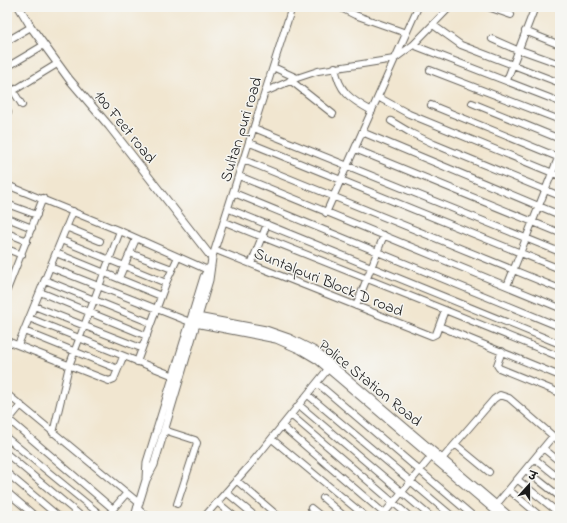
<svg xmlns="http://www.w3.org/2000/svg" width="567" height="523" font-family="'Indie Flower','Playpen Sans Deva',sans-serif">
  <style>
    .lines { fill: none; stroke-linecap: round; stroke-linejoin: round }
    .minor-casing { stroke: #67635b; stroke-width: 8 }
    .tertiary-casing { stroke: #67635b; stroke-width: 9 }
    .minor { stroke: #fff; stroke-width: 6 }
    .tertiary { stroke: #fff; stroke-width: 7 }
    .labels { text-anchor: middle; stroke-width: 3; stroke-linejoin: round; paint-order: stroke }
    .street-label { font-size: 16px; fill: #1c1c1c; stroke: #f6f6f2 }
  </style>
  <rect width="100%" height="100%" fill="#f6f6f2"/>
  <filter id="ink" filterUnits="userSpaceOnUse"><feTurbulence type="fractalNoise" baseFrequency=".025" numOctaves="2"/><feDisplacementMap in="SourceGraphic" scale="8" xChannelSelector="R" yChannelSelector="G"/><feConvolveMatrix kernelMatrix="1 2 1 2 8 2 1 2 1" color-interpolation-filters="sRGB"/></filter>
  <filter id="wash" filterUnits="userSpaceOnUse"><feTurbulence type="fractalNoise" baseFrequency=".012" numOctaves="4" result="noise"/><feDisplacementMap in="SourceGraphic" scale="16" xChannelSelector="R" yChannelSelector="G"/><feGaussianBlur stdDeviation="0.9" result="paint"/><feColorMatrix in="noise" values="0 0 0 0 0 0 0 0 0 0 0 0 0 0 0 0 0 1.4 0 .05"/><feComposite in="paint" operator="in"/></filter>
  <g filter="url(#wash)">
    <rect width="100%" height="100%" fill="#f1e6d0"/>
  </g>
  <g filter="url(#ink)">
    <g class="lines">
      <defs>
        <path id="minor" d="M339,7L355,15L406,33
          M488,7L511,15
          M433,25L461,45L560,83
          M525,31L560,45
          M492,39L517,50
          M7,41L31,27
          M413,45L560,102
          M518,49L560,64
          M7,67L44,45
          M273,67L297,78
          M335,67C339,92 350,99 372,111
          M430,70L560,120
          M290,80L333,114
          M507,80L535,7
          M7,81L22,105
          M13,91L57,64
          M265,92L297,78L318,71L394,59L413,45L450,7
          M378,97L409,114L560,176
          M472,103L560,139
          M431,105L560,158
          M7,111L8,112
          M391,121L411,133L434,144L560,196
          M254,128L560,252
          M362,132L560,215
          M250,143L560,269
          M355,149L560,233
          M244,160L560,289
          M239,176L560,308
          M7,185L120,231L210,271
          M234,193L560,327
          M7,204L37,215
          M229,209L560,344
          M326,213L418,7
          M7,218L32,228
          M66,227L100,241
          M7,233L27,241
          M61,240L166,283
          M7,249L22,255
          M216,250L432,336L436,334L445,310L225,222
          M56,253L161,296
          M130,253L172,269
          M212,258L292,7
          M251,264L267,224
          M50,267L190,322
          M119,278L136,239
          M45,280L151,323
          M507,286L560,153
          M7,290L43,198
          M40,292L147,336
          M34,306L141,348
          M356,306L384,235
          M445,310L560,357
          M29,318L174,376
          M439,326L560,376
          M24,331L118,369
          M7,341L109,381L114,379L123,357
          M18,345L73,211
          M502,351L497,365L499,368L560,393
          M137,362L166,283L178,257
          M317,383L473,516
          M7,394L139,503
          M308,395L452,516
          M299,405L430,516
          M291,415L409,516
          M7,418L113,509
          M7,422L21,405
          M282,426L387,516
          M164,430L195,440L197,443L177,504
          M53,433L69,366L120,231
          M7,438L102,516
          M272,439L365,516
          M455,444L489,472
          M543,448L560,462
          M7,454L81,516
          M442,459L494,399L500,395L509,398L560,442
          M535,459L560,479
          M526,470L560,497
          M7,473L58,516
          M236,480L278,516
          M518,480L560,514
          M509,490L540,516
          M7,492L35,516
          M226,492L255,516
          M323,498L344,516
          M217,502L234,516
          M496,505L553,436
          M137,508L146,516
          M311,508L321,516
          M7,511L13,516
          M107,516L126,494
          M205,516L250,465L328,369
          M382,516L431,457"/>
        <path id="tertiary" d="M19,7L31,27L69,79L109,126L212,258L209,280L154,465L146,480L135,516
          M192,316L266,330L289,338L315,351L509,516
          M190,322L276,339L301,350L318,360L497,512
          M146,478L147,462L204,277L209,268"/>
      </defs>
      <use href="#minor" class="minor-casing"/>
      <use href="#tertiary" class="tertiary-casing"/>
      <use href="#minor" class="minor"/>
      <use href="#tertiary" class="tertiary"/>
    </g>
  </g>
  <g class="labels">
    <g class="street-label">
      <text transform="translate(126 126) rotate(51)" y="6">100 Feet road</text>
      <text transform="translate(240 129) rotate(-73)" y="6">Sultan puri road</text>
      <text transform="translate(329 281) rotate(22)" y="6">Suntalpuri Block D road</text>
      <text transform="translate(371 382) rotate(39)" y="6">Police Station Road</text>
    </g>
  </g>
  <rect width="567" height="523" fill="none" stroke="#f6f6f2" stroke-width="24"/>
  <g transform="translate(529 485) rotate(21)" stroke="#f6f6f2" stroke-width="3" paint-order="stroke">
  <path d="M0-3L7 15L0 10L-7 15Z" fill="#1c1c1c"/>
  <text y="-6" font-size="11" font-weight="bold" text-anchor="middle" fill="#1c1c1c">उ</text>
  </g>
</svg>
